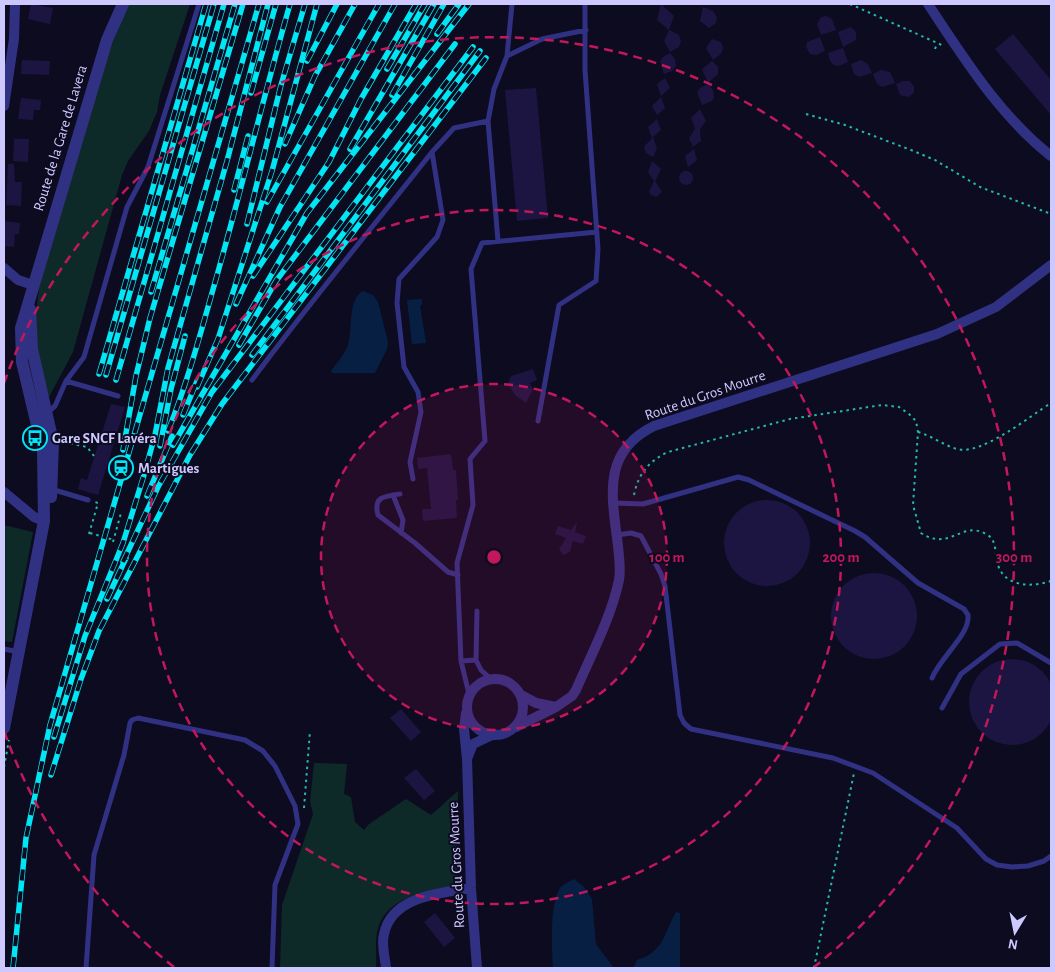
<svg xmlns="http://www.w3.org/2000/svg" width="1055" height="972" font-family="'Alegreya Sans',sans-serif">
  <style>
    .green { fill: #0d2a28 }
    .water { fill: #071f43 }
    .building { fill: #1c1542 }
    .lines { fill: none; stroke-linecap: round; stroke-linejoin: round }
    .path { stroke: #22baaa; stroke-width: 2; stroke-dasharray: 2.5 4; stroke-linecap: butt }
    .service { stroke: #313183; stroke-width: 5 }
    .minor { stroke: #313183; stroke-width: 10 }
    .tertiary { stroke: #313183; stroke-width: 12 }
    .rail-casing { stroke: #00e6f4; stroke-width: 5.5 }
    .rail { stroke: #0d0b20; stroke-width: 4; stroke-dasharray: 11; stroke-linecap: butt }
    .ring { fill: none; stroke: #c2185b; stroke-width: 2.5; stroke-dasharray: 9 6 }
    .labels { text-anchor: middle; stroke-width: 4; stroke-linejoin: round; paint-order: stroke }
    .street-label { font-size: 15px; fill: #cdc9ff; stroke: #0d0b20 }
    .poi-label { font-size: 15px; font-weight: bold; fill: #cdc9ff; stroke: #0d0b20; text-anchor: start }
    .centre { fill: #c2185b; stroke: #0d0b20; stroke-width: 2.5 }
    .ring-label { font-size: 15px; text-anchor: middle; font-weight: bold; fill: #c2185b; stroke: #0d0b20; stroke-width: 4; stroke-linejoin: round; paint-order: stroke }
  </style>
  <rect width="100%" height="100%" fill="#0d0b20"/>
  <path class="green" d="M128,4H190L160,95L157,112L149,131L128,161L122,175L73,352L48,399L36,345V313L40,282L110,50Z
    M4,525L33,532L12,642L4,641Z
    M314,763L347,764L344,794L351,797L355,822L364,830L369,824L406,799L431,815L458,791L457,885C431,891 390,895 379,925C374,939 377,954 376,968H280L282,905L313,814L310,802Z"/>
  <path class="water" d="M363,291L373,295L378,302L388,342L387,349L375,373H332L331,371C336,364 343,356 347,348C354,331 346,301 363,291Z
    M422,299V305L420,306L426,343L412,344L407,300Z
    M574,879L584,887L592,899L596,944L614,968H553C552,951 549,901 561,887C564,884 570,881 574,879Z
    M676,912L680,913V968H633L637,960C664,952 664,933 676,912Z"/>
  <path class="building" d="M31,4L53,8L50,24L28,19Z
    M661,4L674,16L669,30L657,20Z
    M703,7L713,11L717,17L716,23L709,28L700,21Z
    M826,16L832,19L836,30L821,35L817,24L821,17Z
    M851,27L856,32V40L843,47L838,32Z
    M669,30L679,35L681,41L679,47L670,52L664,41Z
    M1013,34L1051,80V115L995,49Z
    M820,37L825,51L816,55L810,54L806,47L807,42Z
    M712,39L721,42L723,48L721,54L713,60L706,48Z
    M843,48L848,62L839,66L834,65L830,61L828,53Z
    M670,53L675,59L676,66L672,71L664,74L660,61L663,57Z
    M22,60L50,61L49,75L21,74Z
    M861,60L868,64L872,73L859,77L854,74L851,64Z
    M712,61L718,67V74L708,83L702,69Z
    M881,70L890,72L895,83L882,87L877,84L873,74Z
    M665,78L670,88L661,96L657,84Z
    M903,81H910L914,87V93L908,97L900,95L896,84Z
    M708,84L713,90L714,97L712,101L702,105L697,92L700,88Z
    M536,88L548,218L517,221L505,90Z
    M661,97L665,108L657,115L652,106Z
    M21,98L41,100L40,110H34L33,120L18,119Z
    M700,109L706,121L700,129L701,141L693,147L689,138L695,129L691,118Z
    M657,119L661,130L653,137L657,148L653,157L646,153L644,147L652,138L648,127Z
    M14,139H29L28,162L13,161Z
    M694,149L697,160L688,167L685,156Z
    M652,161L661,169L655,181L662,192L656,197L651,195L649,192L654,181L648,172Z
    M8,164H14L15,182H22L21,206L6,205Z
    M679 178a7 7 0 1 1 14 0a7 7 0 1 1-14 0Z
    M4,221L20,223L19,234H15L14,247L4,246Z
    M533,369L537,380L530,383L533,389L526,403L516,396L508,384L511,376Z
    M111,404L125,407L98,495L78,489L81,478L87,480Z
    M451,454L453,470H456L458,500H456L457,518L423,521L422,509H431L427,468L418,469L417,458Z
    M724 543a43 43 0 1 1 86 0a43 43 0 1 1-86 0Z
    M576,523L577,524L575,532L586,536L583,544L573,541L570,552L563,555L559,549L566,538L555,534L558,526L571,530Z
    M831 616a43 43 0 1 1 86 0a43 43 0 1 1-86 0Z
    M969 702a43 43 0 1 1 86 0a43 43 0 1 1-86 0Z
    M401,709L421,732L411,741L390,718Z
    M416,769L435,791L424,800L404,778Z
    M435,913L455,938L444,947L424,922Z"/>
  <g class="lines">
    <path class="path" d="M850,4L944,46
      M935,49L937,44
      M806,114L845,125L911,150L935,160L980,187L1051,214
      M918,432C932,436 943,445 957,449C981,456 1030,416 1051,403
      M64,442L87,447L94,456
      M634,495C638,474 649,461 668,452L790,419L882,405L899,407L909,414L916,421L918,432L913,505L921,533C950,552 961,520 986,534C998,540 994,554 998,565C1005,588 1034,587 1051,581
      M90,533L114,540
      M89,534L98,503L95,502
      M113,542L121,513
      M4,767L9,740
      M304,808L310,731
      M814,968L854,773"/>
    <path class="service" d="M507,56L512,4
      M498,241L488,121L494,89L507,56L542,39L586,30
      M252,380C310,302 372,228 432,152
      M66,381L118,396
      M48,412L55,406L66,381L84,357L127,207L148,167L199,4
      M538,421L559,305L596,281L598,249L585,70V4
      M413,479L410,462L421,412L418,392L404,367L397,303L399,279L437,237L443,220L432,152L454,128L488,121
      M51,489L88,500
      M400,494C384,496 373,497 378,515L415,543L448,572L458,575
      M393,495L403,520L401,533
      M613,503L643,504L738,477L749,480L855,531L865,537L918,583L964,609L968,615C970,635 941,656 932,678
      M617,535L631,533L641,536L661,574L665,586L680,715L684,723L691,729L833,758L873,773L957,828L986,859L997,865L1012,867L1028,866L1044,861L1051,856
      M4,649L19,652
      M476,660L477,611
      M461,661L476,660L481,670L491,679
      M469,694L461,661L457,563L473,505L470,459L485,441L471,269L482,243L597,232
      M942,708L961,674L1000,644L1017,643L1051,663
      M86,968L94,855L124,755L130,723L132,720L138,718L245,740L263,751L275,766L295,806L298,824L275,885L272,968"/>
    <path class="minor" d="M928,4C964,58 999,115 1051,156
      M4,106L14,39L15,4
      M4,268L18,280L33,285
      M4,492L34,517L44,521
      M467 707a28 28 0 1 1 56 0a28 28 0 1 1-56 0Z
      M556,707L572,696L576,690C591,655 611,618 619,580C621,569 619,557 618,546C612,497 601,452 654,426L937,334L996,307L1051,265
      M466,713L464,729L467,759L473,744L492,735
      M516,727L556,707L536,703L521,695
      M467,759L471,888L477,968
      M386,968C385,957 381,944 384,934C392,896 441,893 471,888"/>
    <path class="tertiary" d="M30,309L32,349L53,442L51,497
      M4,728L44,521L43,450L22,362L21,328L107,40L123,4"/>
    <defs>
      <path id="rail" d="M437,34L459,4
        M307,61L337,4
        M387,69L425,4
        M251,93L276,4
        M392,95L444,4
        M285,144L315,76L355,4
        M350,149L434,4
        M234,190L248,136
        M267,202L379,4
        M247,224L281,85L305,4
        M253,276L329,162L361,99L416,4
        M151,292L235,4
        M236,304L280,207L395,4
        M239,345L276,281L455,44
        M252,355L480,51
        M99,374L206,4
        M106,375L214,4
        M116,380L224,4
        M197,387L218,339L272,171L317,4
        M183,415L197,381
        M168,431C187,384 200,335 214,286C241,192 263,98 290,4
        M173,445L307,213L469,4
        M160,446L171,389L185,336
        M123,450L136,376L150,318L243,4
        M147,496L172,436
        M123,562L158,487L212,392L473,47
        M107,599L126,558
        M54,737L85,636L123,543L144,475L155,435L168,368L227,161L268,4
        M51,775L81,679L99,631L190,455L222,404L486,58
        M13,968L26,838L50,725L259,4"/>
    </defs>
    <use href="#rail" class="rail-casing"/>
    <use href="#rail" class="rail"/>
  </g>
  <circle cx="494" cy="557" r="173" fill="#c2185b" fill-opacity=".12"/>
  <g class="ring">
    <circle cx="494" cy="557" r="173"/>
    <circle cx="494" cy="557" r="347"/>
    <path d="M174 967A520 520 0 0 1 4 731M4 383A520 520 0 1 1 814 967"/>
  </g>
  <defs>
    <symbol id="bus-ring" viewBox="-11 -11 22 22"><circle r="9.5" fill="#0d0b20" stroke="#00e6f4" stroke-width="1.5"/><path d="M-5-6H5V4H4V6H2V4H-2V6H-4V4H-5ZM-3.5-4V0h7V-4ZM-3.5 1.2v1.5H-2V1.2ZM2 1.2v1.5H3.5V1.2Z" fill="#00e6f4"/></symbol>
    <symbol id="station-ring" viewBox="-11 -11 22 22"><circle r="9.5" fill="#0d0b20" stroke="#00e6f4" stroke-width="1.5"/><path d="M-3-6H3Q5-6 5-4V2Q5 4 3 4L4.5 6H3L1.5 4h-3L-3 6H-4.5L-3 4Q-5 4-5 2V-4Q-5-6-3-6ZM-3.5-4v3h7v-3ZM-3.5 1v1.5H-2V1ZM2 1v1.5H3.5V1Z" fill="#00e6f4"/></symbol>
  </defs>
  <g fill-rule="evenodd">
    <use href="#bus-ring" x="21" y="424" width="28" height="28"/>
    <use href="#station-ring" x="107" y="454" width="28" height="28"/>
  </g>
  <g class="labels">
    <g class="street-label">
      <text transform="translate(60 138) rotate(-73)" y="5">Route de la Gare de Lavera</text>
      <text transform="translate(705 395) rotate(-19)" y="5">Route du Gros Mourre</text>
      <text transform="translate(456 865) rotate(-93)" y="5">Route du Gros Mourre</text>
    </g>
    <g class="poi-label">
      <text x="52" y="443">Gare SNCF Lavéra</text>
      <text x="138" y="473">Martigues</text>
    </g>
  </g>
  <circle cx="494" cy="557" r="8" class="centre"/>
  <g class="ring-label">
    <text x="667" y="562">100 m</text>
    <text x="841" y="562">200 m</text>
    <text x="1014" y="562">300 m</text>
  </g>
  <rect width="1055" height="972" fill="none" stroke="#cdc9ff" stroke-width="10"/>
  <g transform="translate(1015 932) rotate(190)" stroke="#0d0b20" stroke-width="4" paint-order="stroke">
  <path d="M0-4L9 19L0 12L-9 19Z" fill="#cdc9ff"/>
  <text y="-8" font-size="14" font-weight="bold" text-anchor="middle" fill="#cdc9ff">N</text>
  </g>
</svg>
